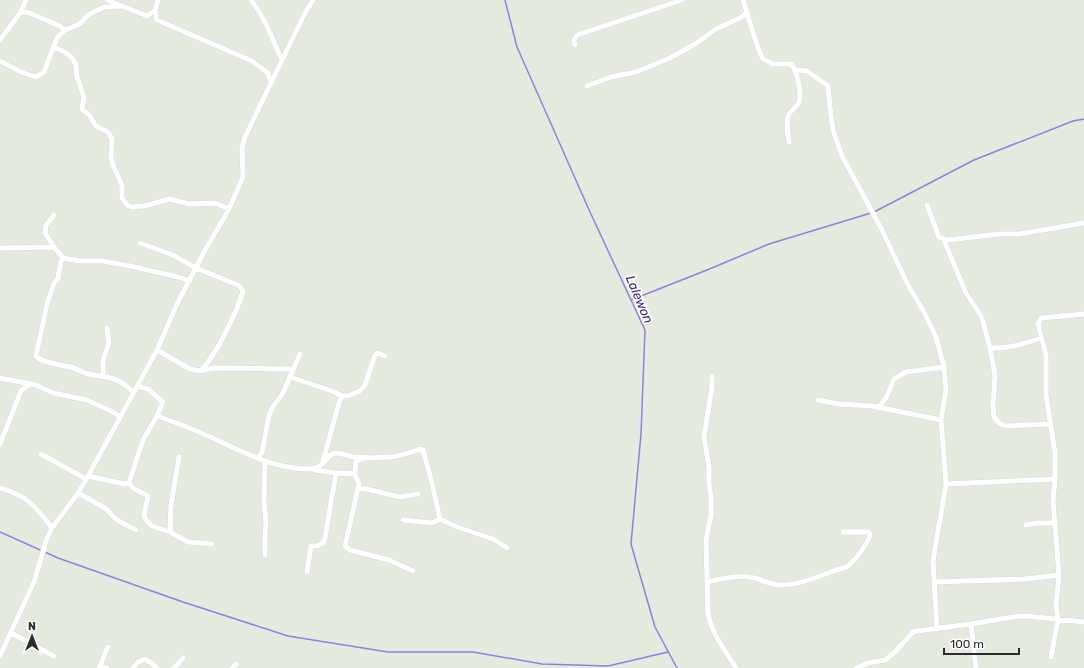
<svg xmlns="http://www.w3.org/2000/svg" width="1084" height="668" font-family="Rubik,sans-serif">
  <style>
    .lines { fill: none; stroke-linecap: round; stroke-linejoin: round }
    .stream { stroke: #937de1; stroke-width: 1.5 }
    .minor-casing { stroke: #ded4e2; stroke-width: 6 }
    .minor { stroke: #fff; stroke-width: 5 }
    .labels { text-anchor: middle; stroke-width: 3.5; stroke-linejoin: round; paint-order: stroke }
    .water-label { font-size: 13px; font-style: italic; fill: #3e1d8d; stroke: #fff }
  </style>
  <rect width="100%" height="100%" fill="#e4ebde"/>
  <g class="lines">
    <path class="stream" d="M505,0L517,47L590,212L645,330L641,434L631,544L655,627L677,668
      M874,212L974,160L1073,121L1084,119
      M631,300L707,270L769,244L871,213
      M0,532L58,558L183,602L288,636L388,652H473L542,664L608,666L668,652"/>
    <defs>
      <path id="minor" d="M107,0L119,5
        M251,0C266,19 272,39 282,60
        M743,0L758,48L763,59L773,64H791C797,69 802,95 799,102C797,108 789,110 788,117C786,124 788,134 789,142
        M155,10L158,0
        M0,40L20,13L26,0
        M575,45L574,40L577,35L682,0
        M54,47L65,52L72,58L76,65L77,77L84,97L82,109L90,116L96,126L108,132L112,139L111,157L113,165L122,185V198L127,205L132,207L144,206L170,199L189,204L215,203L229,209
        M0,61L21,72L36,77L44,72L57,38L65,30
        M795,70L807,71L828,86L830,108L833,130L842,156L881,228L908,285L923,310L936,337L944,367L946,389L941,420L946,484L933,561L937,629
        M271,83L304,15L313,0
        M587,86L611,77L636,72L670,58L695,44L716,29L742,17L746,13
        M927,205L939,237L947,240L999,234H1019L1084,223
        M54,215L46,225L45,233L54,247
        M943,238L966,293L981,316L983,322L990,348L995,376L993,406L994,417L1000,424L1006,426L1051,424
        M140,243L173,255L196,268L240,286L243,291C237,312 216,356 200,371
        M0,248L54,247L63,258L80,261H102L130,266L178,277L190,281
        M63,258L61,261L58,278L54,283L47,304L36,356C42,363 61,365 71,367C76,368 80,372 85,373C106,379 116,374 133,392
        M990,348C1008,349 1024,344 1041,338
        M157,350L190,369L200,371L213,368L293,369
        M103,376V361L109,343L107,328
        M712,376V387L704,437L709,467V484L711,498V515L706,540L708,614C712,634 725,650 736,668
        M290,377L332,391L342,396H348L360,391L365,385L375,355L378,353L385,356
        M0,378L36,385L53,393L87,400L113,412L120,417
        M137,386L148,389L163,402L157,416C174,422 191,428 208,436C239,450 271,468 306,469C326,470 326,453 336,453C342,453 348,456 354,457C366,458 379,458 391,457C401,456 411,452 421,449L423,450L431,479L440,519L432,523L403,520
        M818,400L838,404L872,406L941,420
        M878,408L886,398L894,379L906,372L944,367
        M0,444L21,391L30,384
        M41,454L86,479
        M258,458L262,452L269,416L272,408L283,393L300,354
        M362,459L356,461L355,474L359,484L345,546L350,550L389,560L413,571
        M265,461L264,501L266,523L265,535V555
        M323,461L339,403L342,396
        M336,473L355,474
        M88,476L124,484L129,483L143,440L157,416
        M129,483L133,488L148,496L144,515L146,520L152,526L170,532L188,542L212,544
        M946,484L1055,479
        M358,487L400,497L418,494
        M0,488C28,496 35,506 52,528
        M78,493L105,508L117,520L136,530
        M440,519L457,527L493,539L507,548
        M1026,525L1037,523H1054
        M170,532L171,505L179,457
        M307,572L311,546H317L323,543L325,538L336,473L315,470L314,469
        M707,582C721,579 739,574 754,578C763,580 771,585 781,585C803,585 825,573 846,567C854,563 869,542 870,534L868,532H843
        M934,582L1025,579L1059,575
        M971,624L976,668
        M11,633L54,656
        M0,656L34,582L47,538L52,528L78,493L88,476L157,350L177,304L204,252L229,209L243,177L242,147L245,137L271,83L268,73L252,61L157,20L155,10L147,16L122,6L104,7L88,15L80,24L65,30L60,26L27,12L20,13
        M1051,657L1058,620L1056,605L1059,575L1053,501L1055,479V453L1046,395V355L1038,324L1041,318L1084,314
        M100,667L107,668
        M99,668C103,661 104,654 108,647
        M133,668L138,662L145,659L150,662L157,668
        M174,668L183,658
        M232,668L236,664
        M856,668L868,663L885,660L895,652L913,632L917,631L971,624L1013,617L1025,616L1084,622"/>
    </defs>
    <use href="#minor" class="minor-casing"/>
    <use href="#minor" class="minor"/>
  </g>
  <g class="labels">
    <g class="water-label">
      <text transform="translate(640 299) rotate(67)" y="5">Lalewon</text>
    </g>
  </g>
  <g transform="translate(32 636)" stroke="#ffffff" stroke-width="3" paint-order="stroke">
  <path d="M0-3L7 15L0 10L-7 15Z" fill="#2b2b2b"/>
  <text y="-6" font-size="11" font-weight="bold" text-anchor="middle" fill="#2b2b2b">N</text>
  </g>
  <path d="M944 648v6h75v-6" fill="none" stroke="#2b2b2b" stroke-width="2"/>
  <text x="950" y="648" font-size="12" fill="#2b2b2b" stroke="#ffffff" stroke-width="3" paint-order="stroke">100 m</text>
</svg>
